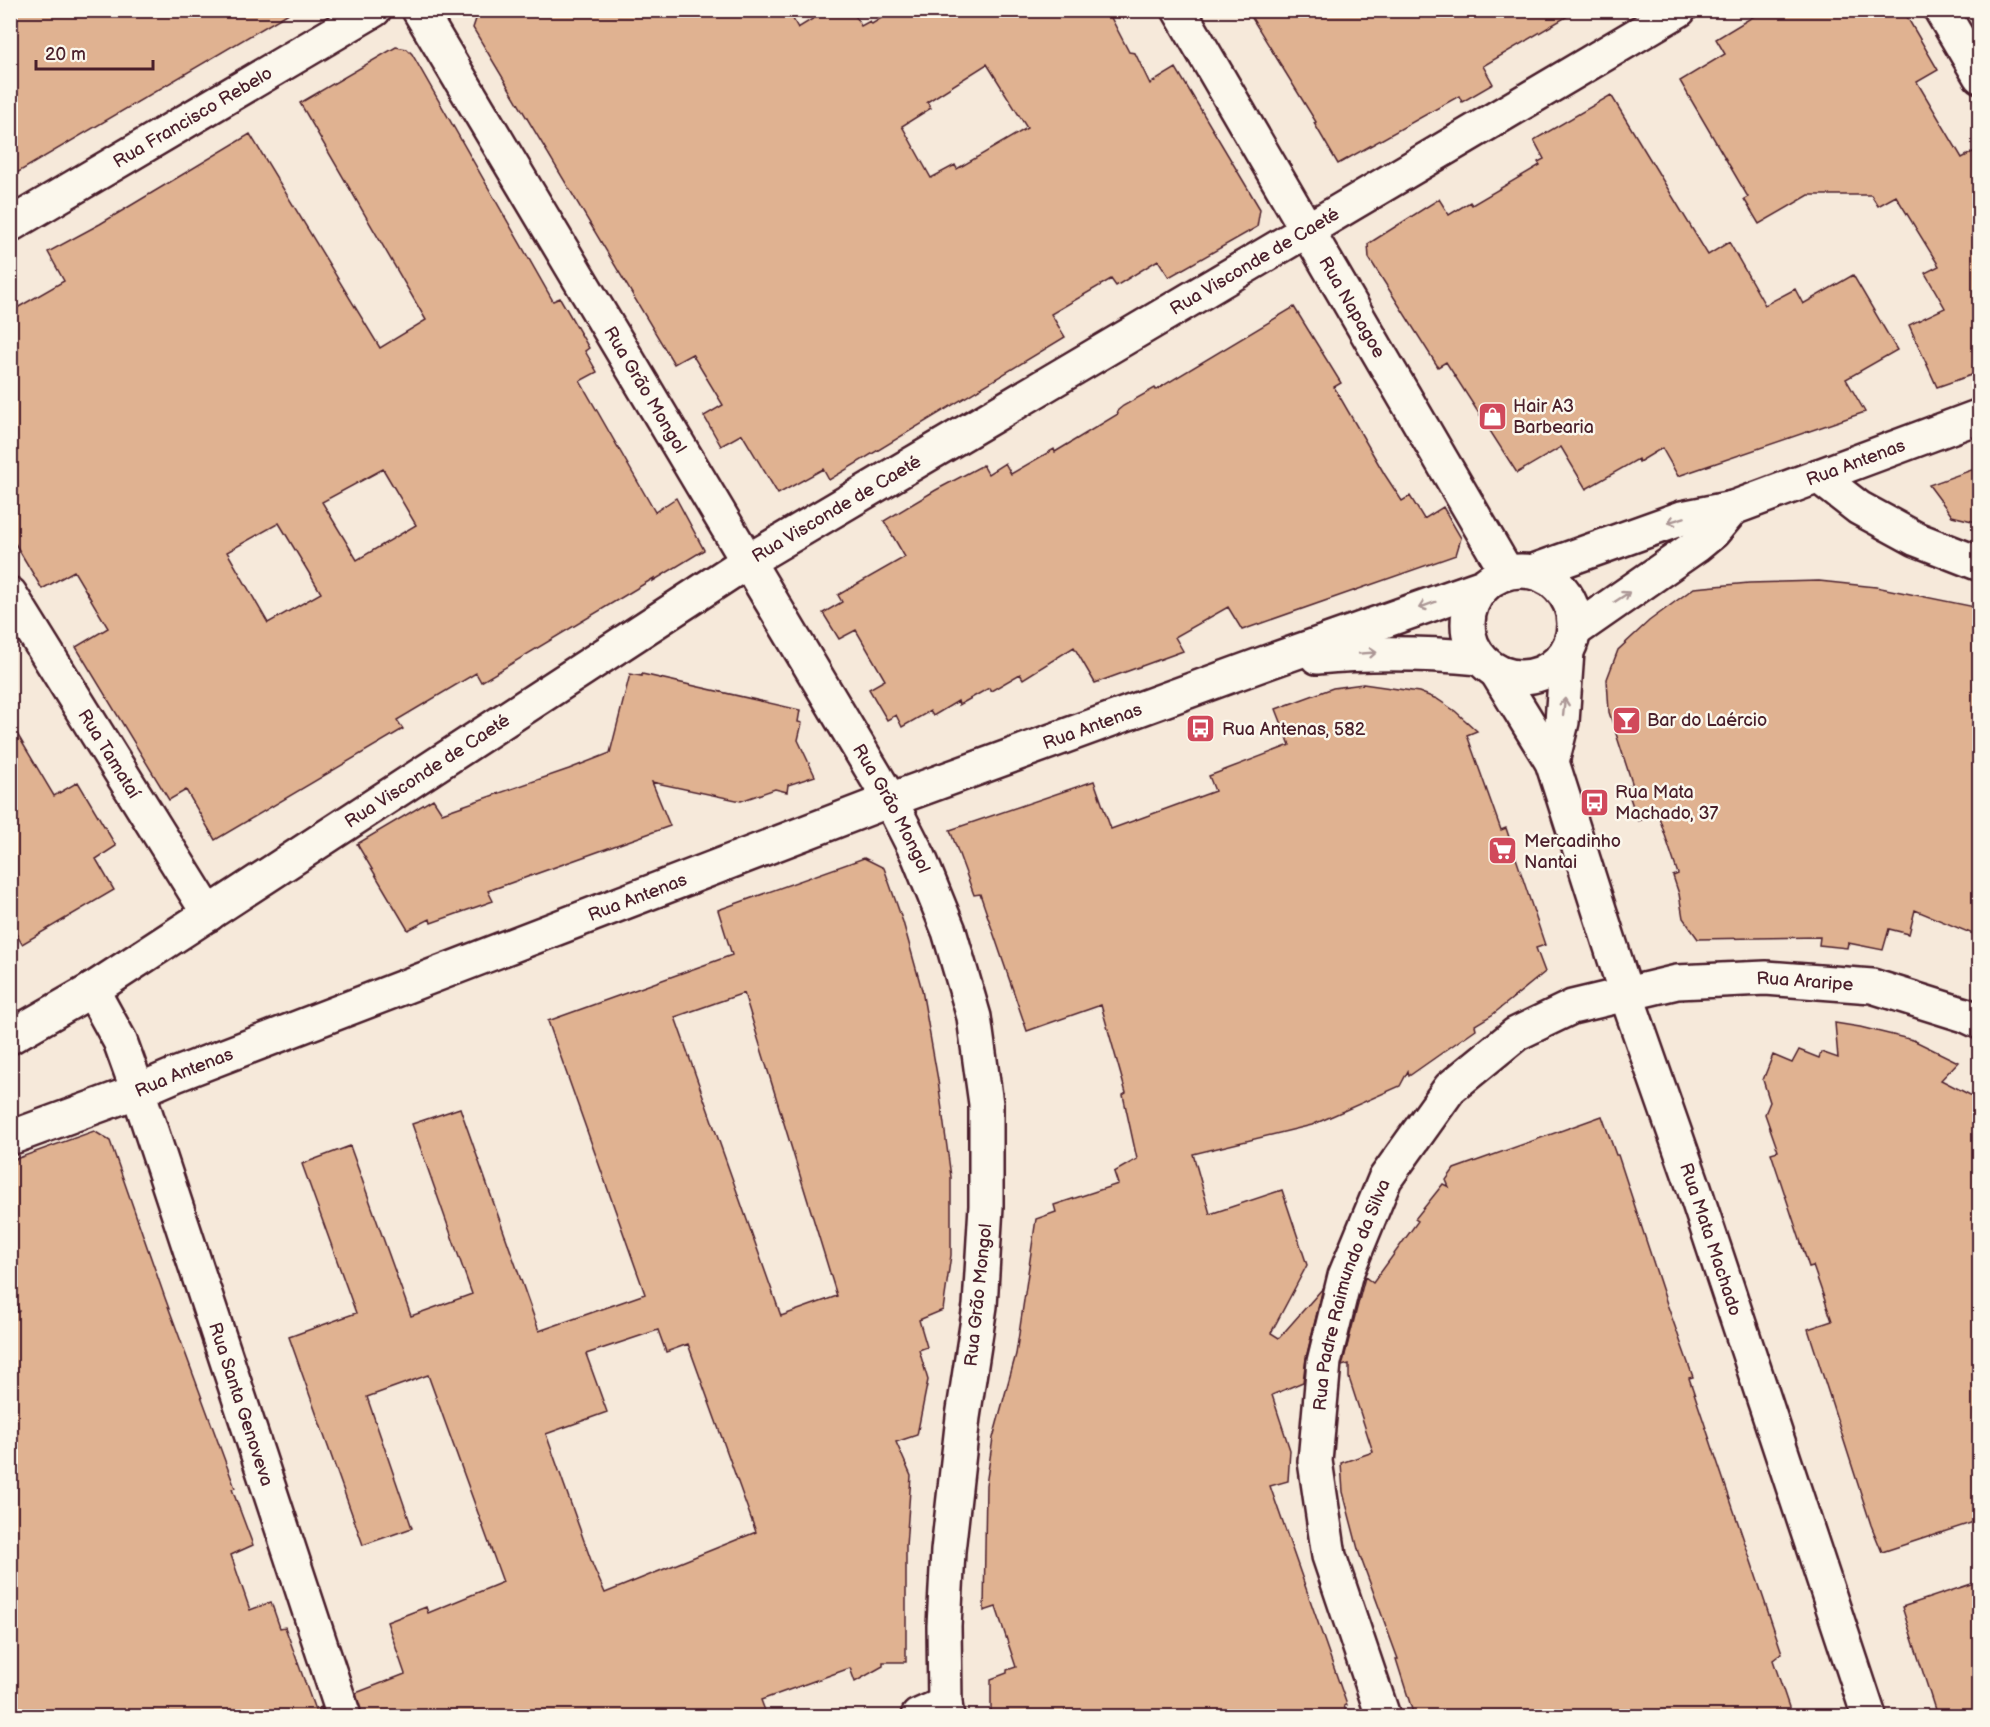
<svg xmlns="http://www.w3.org/2000/svg" width="1990" height="1727" font-family="'Balsamiq Sans',sans-serif">
  <style>
    .building { fill: #e0b291; stroke: #4a1f2b; stroke-width: 1.5; fill-rule: evenodd }
    .lines { fill: none; stroke-linecap: round; stroke-linejoin: round }
    .minor-casing { stroke: #4a1f2b; stroke-width: 38 }
    .minor { stroke: #fbf7ec; stroke-width: 33 }
    .oneway { stroke: #ab9695 }
    .labels { text-anchor: middle; stroke-width: 5; stroke-linejoin: round; paint-order: stroke }
    .street-label { font-size: 18px; fill: #4a1f2b; stroke: #fbf7ec }
    .poi-label { font-size: 18px; fill: #4a1f2b; stroke: #fbf7ec; text-anchor: start }
  </style>
  <rect width="100%" height="100%" fill="#f6e9da"/>
  <filter id="ink" filterUnits="userSpaceOnUse"><feTurbulence type="fractalNoise" baseFrequency=".0167" numOctaves="2"/><feDisplacementMap in="SourceGraphic" scale="12" xChannelSelector="R" yChannelSelector="G"/><feConvolveMatrix kernelMatrix="1 2 1 2 8 2 1 2 1" color-interpolation-filters="sRGB"/></filter>
  <g filter="url(#ink)">
    <path class="building" d="M10,10H294L10,177Z
      M479,10H788L798,28L827,10H852L861,26L870,21L872,24L894,10H1107L1129,52L1135,53L1150,84L1176,68L1260,209L1257,227L1169,277L1158,260L1116,286L1111,279L1051,314L1065,337L829,480L823,469L778,494L742,434L721,446L704,416L723,405L692,354L674,364L473,28ZM987,64L1027,128L957,169L955,165L931,178L902,126L931,108L927,102Z
      M1247,10H1578L1483,66L1493,84L1462,102L1459,96L1338,164L1314,123L1316,122Z
      M1764,10H1903L1938,70L1917,82L1962,158L1980,148V372L1937,387L1909,325L1945,308L1925,273L1939,266L1896,196L1878,206L1871,195H1809L1759,224L1744,199L1748,197L1680,81L1725,54L1716,39Z
      M396,47L407,49L412,54L553,301L560,298L589,348L585,351L597,372L580,381L655,512L676,498L704,550L653,581L654,578L481,682L476,673L397,720L403,729L215,840L186,790L169,800L76,647L108,628L74,571L42,589L10,535V312L64,281L48,252L100,224L250,134L380,348L426,320L300,103ZM383,469L416,525L357,560L322,502ZM279,523L321,593L268,623L227,552Z
      M1611,95L1708,255L1729,242L1765,305L1795,289L1803,304L1853,275L1897,350L1846,379L1865,412L1678,476L1662,448L1639,462L1638,459L1586,489L1561,447L1517,473L1446,362L1438,367L1369,258L1368,244L1439,199L1449,215L1470,202L1472,205L1540,165L1538,162L1544,159L1534,140Z
      M1294,307L1341,383L1334,387L1385,475L1402,501L1410,496L1424,519L1443,507L1461,538L1456,555L1242,630L1228,607L1175,637L1183,651L1095,683L1074,647L1023,679L1020,674L991,691L989,688L959,705L958,701L933,716L930,711L902,727L896,715L887,720L869,689L885,680L856,630L839,639L823,613L842,602L838,595L905,557L884,521L936,490L983,465L988,474L1005,463L1011,474L1054,449L1055,452L1118,414L1117,411L1123,406L1155,388L1156,390Z
      M1980,467V523L1952,516L1929,485Z
      M1819,581L1876,587L1980,608V937L1915,910L1909,934L1889,929L1883,950L1848,943L1847,948L1819,945L1820,937L1698,939L1683,918L1679,894L1673,876L1678,874L1658,814L1638,821L1626,786H1633L1609,712L1607,679L1618,650L1649,621L1694,588L1749,583Z
      M630,674L642,676V674L800,710L798,722L802,723L798,740L815,776L788,785L787,792L775,789L741,801L652,782L670,826L488,891L493,901L431,923L430,919L408,930L357,844L433,799L442,813L569,769L610,753Z
      M1363,684L1419,692L1437,699L1455,711L1477,731L1467,735L1501,830L1506,828L1545,945L1536,948L1545,972L1492,1015L1475,1025L1476,1029L1409,1076L1408,1071L1400,1086L1312,1125L1193,1154L1210,1214L1282,1190L1307,1265L1271,1333L1279,1338L1323,1288L1306,1358L1303,1382L1272,1395L1290,1450L1288,1481L1270,1486L1347,1705L1344,1706L1348,1716H991V1679L1007,1673V1670L1016,1667L996,1607L984,1611L986,1485L993,1438L1016,1354L1036,1219L1056,1212L1054,1205L1118,1184L1114,1172L1137,1159L1123,1095L1126,1093L1101,1005L1027,1031L980,894L974,895L950,830L1094,781L1111,829L1215,791L1209,776L1290,745L1276,709L1333,688Z
      M10,722L54,796L78,782L116,846L96,859L114,890L22,944L10,923Z
      M864,858L884,868L903,922L922,990L938,1080L951,1177V1255L943,1310L919,1320L927,1347L919,1350L928,1380L917,1435L896,1442L911,1476L906,1546V1662H883V1666L855,1682L850,1668L761,1700L767,1716H362L356,1693L405,1674L387,1622L426,1607L428,1613L503,1582L428,1375L367,1397L412,1528L363,1545L289,1337L356,1313L302,1164L350,1146L411,1316L472,1294L412,1124L460,1108L539,1331L645,1294L548,1021L732,955L718,910ZM744,993L837,1296L781,1316L675,1017ZM658,1330L666,1352L688,1344L756,1532L605,1593L593,1566L546,1434L607,1412L586,1354Z
      M1835,1023L1860,1027L1913,1040L1958,1062L1941,1080L1980,1100V1520L1882,1552L1871,1525L1808,1329L1832,1321L1813,1266L1809,1267L1771,1153L1778,1151L1765,1114L1770,1102L1763,1080L1773,1055L1792,1063L1799,1050L1819,1058L1821,1052L1838,1058Z
      M1602,1116L1616,1155H1618L1667,1304L1693,1377L1689,1378L1782,1653L1773,1660L1792,1716H1414L1396,1659H1398L1359,1553L1343,1492L1341,1463L1373,1452L1349,1378V1364L1342,1366L1365,1277L1373,1283L1418,1221L1415,1219L1443,1184L1449,1187L1446,1180L1454,1169Z
      M94,1131L110,1141L165,1298L235,1488L232,1489L253,1545L231,1555L250,1610L271,1602L280,1628L285,1627L315,1710L321,1707L324,1716H10V1314L19,1311L10,1288V1161Z
      M1980,1581V1716H1937L1902,1607Z"/>
    <g class="lines">
      <defs>
        <g id="minor">
          <path id="s1" d="M419,10L890,800L919,857L949,931L974,1017L986,1104V1206L980,1306L963,1417L948,1551L944,1626L945,1704L947,1716"/>
          <path id="s2" d="M1179,10L1506,571"/>
          <path d="M1941,10L1980,76"/>
          <path id="s3" d="M10,225L374,10"/>
          <path d="M1818,476L1859,508L1916,539L1980,564"/>
          <path id="s4" d="M1534,571L1682,518L1733,508L1980,416"/>
          <circle cx="1521" cy="624" r="53"/>
          <path id="s5" d="M10,594L209,914"/>
          <path d="M1574,631L1696,546L1713,532L1733,508"/>
          <path d="M1317,657C1372,652 1425,653 1480,658"/>
          <path id="s6" d="M1496,671L1552,762L1626,994L1694,1188L1869,1716"/>
          <path d="M1552,762L1562,722L1567,651"/>
          <path id="s7" d="M92,990L120,1041L138,1091L344,1716"/>
          <path id="s8" d="M10,1037L92,990L748,561L1679,10"/>
          <path id="s9" d="M10,1138L138,1091L175,1075L890,800L1268,662L1483,586"/>
          <path d="M918,1716L945,1704"/>
          <path id="s10" d="M1383,1716L1329,1556L1315,1461L1324,1362L1345,1276L1385,1179L1450,1088L1516,1034L1572,1007L1677,982L1766,978L1872,986L1965,1015L1980,1022"/>
        </g>
      </defs>
      <use href="#minor" class="minor-casing"/>
      <use href="#minor" class="minor"/>
    </g>
    <defs><path id="oneway-shaft" d="M-6 0H5M1.5-3L5.5 0L1.5 3" fill="none" stroke-width="1.6" stroke-linecap="round" stroke-linejoin="round" transform="scale(1.5)"/></defs>
    <g class="oneway">
      <use href="#oneway-shaft" transform="translate(1676 520) rotate(163)"/>
      <use href="#oneway-shaft" transform="translate(1622 597) rotate(-33)"/>
      <use href="#oneway-shaft" transform="translate(1427 605) rotate(160)"/>
      <use href="#oneway-shaft" transform="translate(1368 653) rotate(-4)"/>
      <use href="#oneway-shaft" transform="translate(1564 707) rotate(-84)"/>
    </g>
  </g>
  <defs>
    <symbol id="shop-square" viewBox="-11 -11 22 22"><rect x="-9" y="-9" width="18" height="18" rx="4" fill="#d1495b" stroke="#fbf7ec"/><path d="M-5-2.5h2.3a2.7 3.5 0 0 1 5.4 0H5L5.5 6h-11ZM-1.5-2.5h3a1.5 2.3 0 0 0-3 0Z" fill="#fff"/></symbol>
    <symbol id="bar-square" viewBox="-11 -11 22 22"><rect x="-9" y="-9" width="18" height="18" rx="4" fill="#d1495b" stroke="#fbf7ec"/><path d="M-6-5H6L.8 .8V4.5H3.5V6h-7V4.5H-.8V.8Z" fill="#fff"/></symbol>
    <symbol id="bus-square" viewBox="-11 -11 22 22"><rect x="-9" y="-9" width="18" height="18" rx="4" fill="#d1495b" stroke="#fbf7ec"/><path d="M-5-6H5V4H4V6H2V4H-2V6H-4V4H-5ZM-3.5-4V0h7V-4ZM-3.5 1.2v1.5H-2V1.2ZM2 1.2v1.5H3.5V1.2Z" fill="#fff"/></symbol>
    <symbol id="supermarket-square" viewBox="-11 -11 22 22"><rect x="-9" y="-9" width="18" height="18" rx="4" fill="#d1495b" stroke="#fbf7ec"/><path d="M-6-5.5h2.5l.6 2H6L4.5 2H-2.5L-4.4-4H-6ZM-1.5 3.2a1.3 1.3 0 1 0 .1 0ZM3 3.2a1.3 1.3 0 1 0 .1 0Z" fill="#fff"/></symbol>
  </defs>
  <g fill-rule="evenodd">
    <use href="#shop-square" x="1476" y="400" width="33" height="33"/>
    <use href="#bar-square" x="1610" y="704" width="33" height="33"/>
    <use href="#bus-square" x="1184" y="712" width="33" height="33"/>
    <use href="#bus-square" x="1578" y="786" width="33" height="33"/>
    <use href="#supermarket-square" x="1486" y="834" width="33" height="33"/>
  </g>
  <g class="labels">
    <g class="street-label">
      <text dy="6" stroke="none"><textPath href="#s3" startOffset="212">Rua Francisco Rebelo</textPath></text>
      <text dy="6" stroke="none"><textPath href="#s8" startOffset="1467">Rua Visconde de Caeté</textPath></text>
      <text dy="6" stroke="none"><textPath href="#s2" startOffset="344">Rua Napagoe</textPath></text>
      <text dy="6" stroke="none"><textPath href="#s1" startOffset="442">Rua Grão Mongol</textPath></text>
      <text dy="6" stroke="none"><textPath href="#s4" startOffset="340">Rua Antenas</textPath></text>
      <text dy="6" stroke="none"><textPath href="#s8" startOffset="981">Rua Visconde de Caeté</textPath></text>
      <text dy="6" stroke="none"><textPath href="#s9" startOffset="1158">Rua Antenas</textPath></text>
      <text dy="6" stroke="none"><textPath href="#s5" startOffset="188">Rua Tamataí</textPath></text>
      <text dy="6" stroke="none"><textPath href="#s8" startOffset="495">Rua Visconde de Caeté</textPath></text>
      <text dy="6" stroke="none"><textPath href="#s1" startOffset="928">Rua Grão Mongol</textPath></text>
      <text dy="6" stroke="none"><textPath href="#s9" startOffset="672">Rua Antenas</textPath></text>
      <text dy="6" stroke="none"><textPath href="#s10" startOffset="1053">Rua Araripe</textPath></text>
      <text dy="6" stroke="none"><textPath href="#s9" startOffset="186">Rua Antenas</textPath></text>
      <text dy="6" stroke="none"><textPath href="#s6" startOffset="610">Rua Mata Machado</textPath></text>
      <text transform="translate(978 1295) rotate(-84)" y="6">Rua Grão Mongol</text>
      <text dy="6" stroke="none"><textPath href="#s10" startOffset="436">Rua Padre Raimundo da Silva</textPath></text>
      <text dy="6" stroke="none"><textPath href="#s7" startOffset="441">Rua Santa Genoveva</textPath></text>
    </g>
    <g class="poi-label">
      <text x="1513" y="412">Hair A3<tspan x="1513" dy="21">Barbearia</tspan></text>
      <text x="1647" y="726">Bar do Laércio</text>
      <text x="1222" y="735">Rua Antenas, 582</text>
      <text x="1615" y="798">Rua Mata<tspan x="1615" dy="21">Machado, 37</tspan></text>
      <text x="1524" y="847">Mercadinho<tspan x="1524" dy="21">Nantai</tspan></text>
    </g>
  </g>
  <rect width="1990" height="1727" fill="none" stroke="#fbf7ec" stroke-width="36"/>
  <rect x="18" y="18" width="1954" height="1691" fill="none" stroke="#4a1f2b" stroke-width="2" filter="url(#ink)"/>
  <path d="M36 60v9h117v-9" fill="none" stroke="#4a1f2b" stroke-width="3"/>
  <text x="45" y="60" font-size="18" fill="#4a1f2b" stroke="#fbf7ec" stroke-width="4.5" paint-order="stroke">20 m</text>
</svg>
